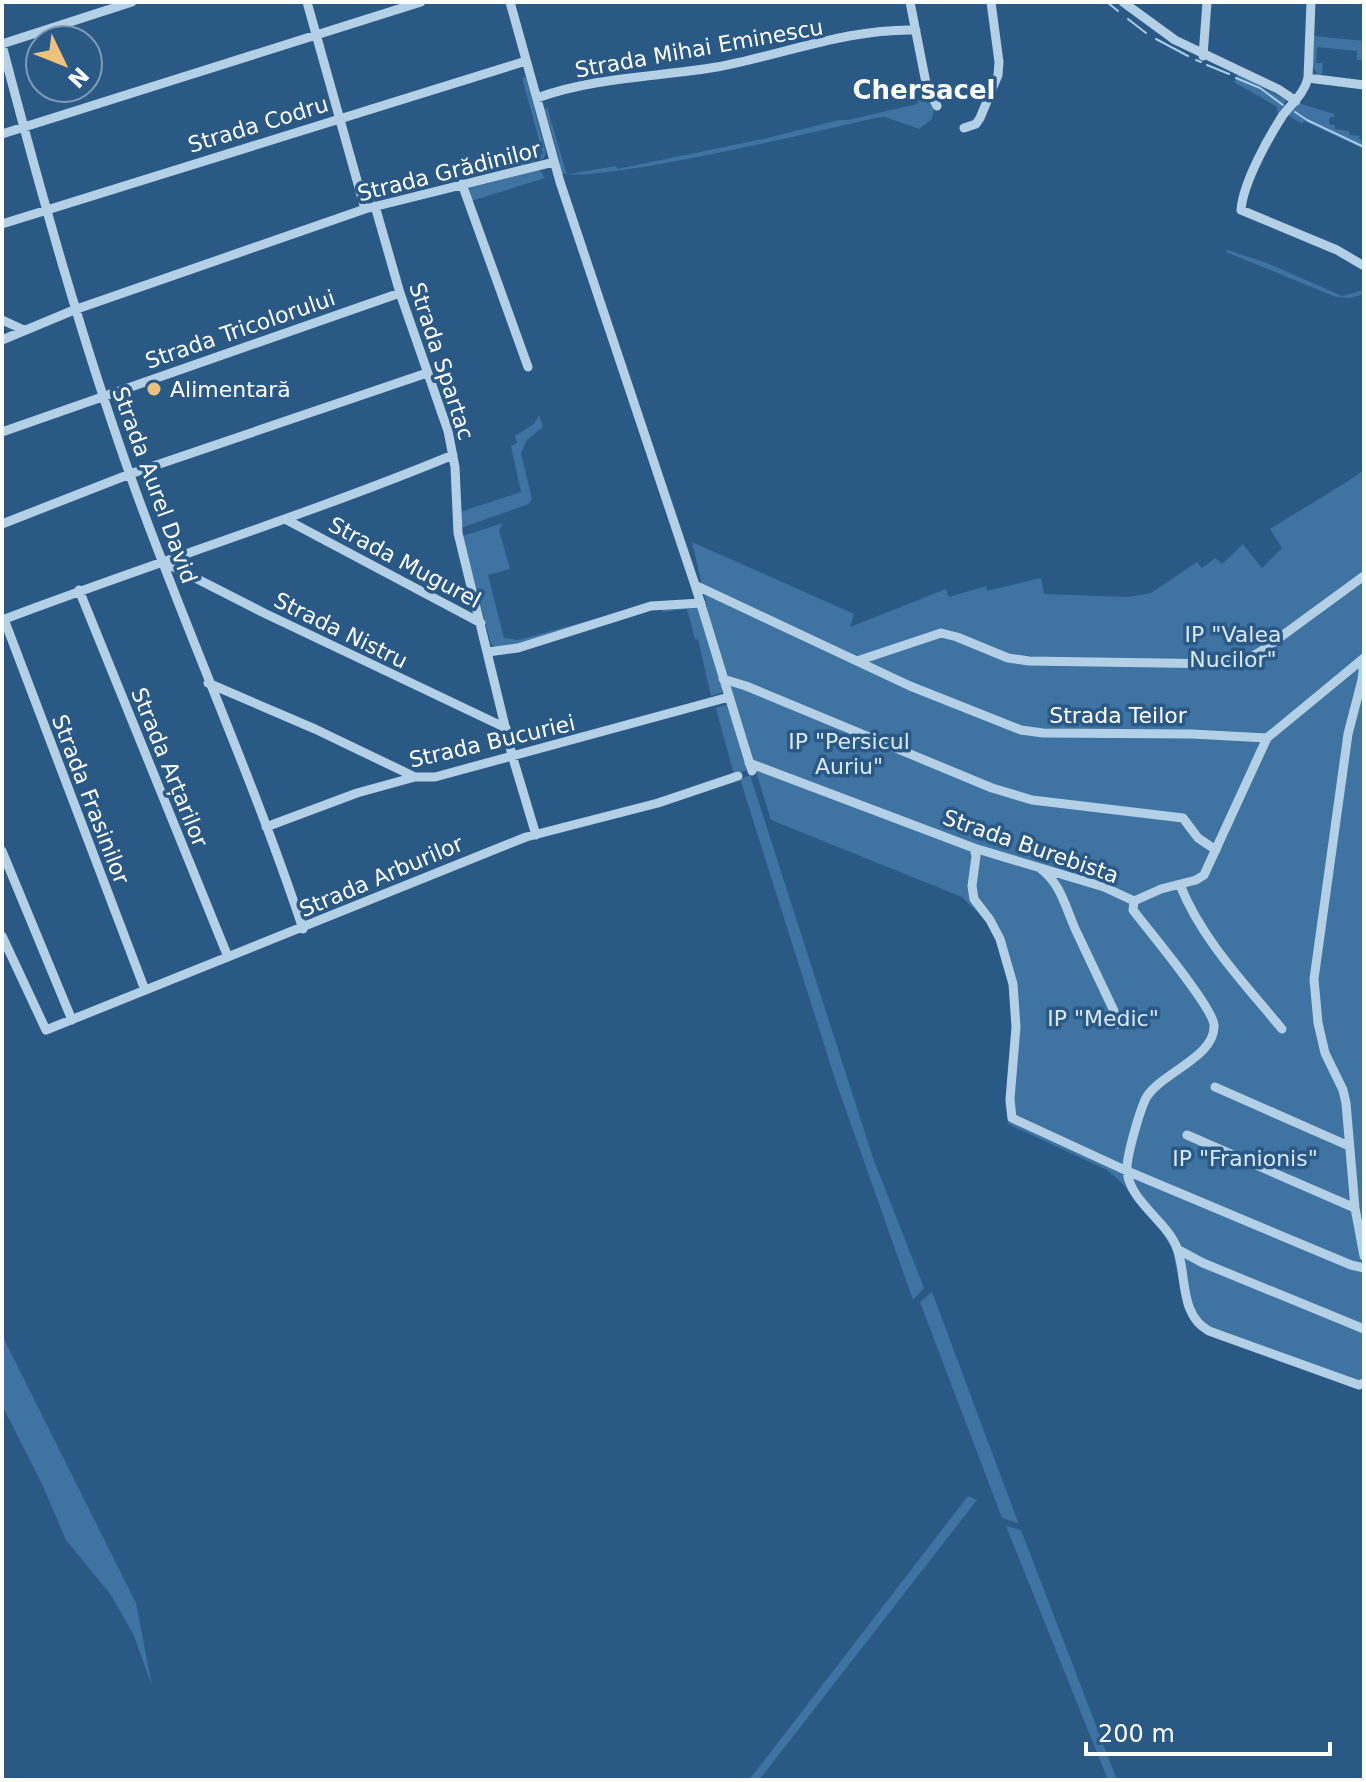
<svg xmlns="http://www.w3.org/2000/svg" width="1366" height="1782" font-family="'DejaVu Sans',sans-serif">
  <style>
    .green { fill: #3f73a1 }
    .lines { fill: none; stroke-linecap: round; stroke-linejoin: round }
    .stream { stroke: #a9cbe7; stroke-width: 2 }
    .minor { stroke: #b4d0e7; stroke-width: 9 }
    .poi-dot { fill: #edc37c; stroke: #2a5985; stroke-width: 3 }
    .labels { text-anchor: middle; stroke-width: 7; stroke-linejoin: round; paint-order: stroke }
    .street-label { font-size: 22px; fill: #fff; stroke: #2a5985 }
    .poi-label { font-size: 22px; fill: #fff; stroke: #2a5985; text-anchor: start }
    .park-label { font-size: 22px; fill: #d8e8f6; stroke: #2a5985 }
    .quarter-label { font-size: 26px; font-weight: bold; fill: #fff; stroke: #2a5985 }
  </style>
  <rect width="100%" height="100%" fill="#2a5985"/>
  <path class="green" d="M1314,36L1364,41V60H1357V51L1317,47L1316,63H1323L1322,74L1318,75L1312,65Z
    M1238,74L1286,100L1278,116L1277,107L1234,82Z
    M526,77L546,153L543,159L518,166L517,162L543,154L522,78Z
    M920,97L926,99L934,109L932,119L919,129L885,117L875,118C832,128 585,187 560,172V161L545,109L547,107L566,172L569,174L616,166L617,169L763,139L839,120H848L917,104Z
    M1298,103L1334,114V117H1330L1329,124L1335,125V129L1349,131L1350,135L1360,136L1359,139L1364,141V149L1304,121L1302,124L1289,116V113Z
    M540,170L545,178L471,201L468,192L470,188Z
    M1227,250L1267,263L1342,296L1364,290V294L1350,298L1336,297L1226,252Z
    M539,415L543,427L527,440L521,453L532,499L529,504L461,528L460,512L521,492L511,446L517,443L515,436L534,424Z
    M1364,470V1387L1196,1327L1181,1291L1172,1249L1159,1227L1121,1182L1107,1170L1008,1124L1005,1104L1012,1051V997L998,943L988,923L962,897L771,820L714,637L692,542L854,614L850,627L946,589L949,597L986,586L987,591L1041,578L1044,594L1129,597L1151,593L1197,562L1202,568L1215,558L1222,564L1243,544L1262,568L1282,548L1270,529C1301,509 1333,492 1364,470Z
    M503,523L499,530L510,569L488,575L504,638L518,640L598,618V621L518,645L496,648L491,644L463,536Z
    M698,607L724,692L711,696L698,639H695L687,609L662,612L663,608Z
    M728,704L747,770L734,775L716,708Z
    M750,775L873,1158L924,1288L913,1300L836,1082L740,779Z
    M932,1292L1018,1522V1523L1002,1518L920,1302Z
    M2,1335L136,1603L152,1686L134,1636L111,1595L66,1540L42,1484L2,1405Z
    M968,1496L977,1500L759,1780H749Z
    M1006,1526L1021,1530L1117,1780H1108Z"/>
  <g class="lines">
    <path class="stream" d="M1107,2L1118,11
      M1128,19L1146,33
      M1156,39L1188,56
      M1196,60L1201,62
      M1207,65L1229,74
      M1236,78L1260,88L1283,105
      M1295,112L1307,120L1364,147"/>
    <path class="minor" d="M307,2L365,209
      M510,2L560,182L695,585L752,771
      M910,2L927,88L937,106
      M1123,2L1175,40L1278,89L1296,101
      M1311,2L1308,78C1304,94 1293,102 1283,115C1268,138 1243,183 1241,210L1337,250L1364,266
      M2,44L132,2
      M2,45C40,190 80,334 130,475C184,627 252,775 303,929
      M1203,56L1207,2
      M1308,78L1364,85
      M537,98C594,77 658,77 717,67C782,55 849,28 916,30
      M964,128L976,124L980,118L998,75L999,62L991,2
      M2,134L421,2
      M462,184L528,367
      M375,206L400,293L448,431L455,467L458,533L512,755L536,835
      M2,224L526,61
      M2,320L24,330
      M2,340L74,310L365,209L554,162
      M2,432L400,293
      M285,519L481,623
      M2,524L130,474L427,373
      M162,561L264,613L506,728
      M695,585L910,686L1021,730L1043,733L1192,734L1267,738L1364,658
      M79,590L228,957
      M4,619L145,990
      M2,620C152,563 305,516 453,455
      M488,652L518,648L651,606L701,603
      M857,661L941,633L957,637L1008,658L1029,661L1226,664L1243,661L1260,652L1364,576
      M1364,662L1362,680L1348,734L1314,979L1318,1023L1325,1053L1343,1090L1346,1103L1355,1208L1364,1256
      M723,679L746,686L992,788L1032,800L1183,818L1198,838L1216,850
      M208,683L315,729L415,777
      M749,763L974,848L1104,887L1134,901L1161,889L1196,880L1204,875L1267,738
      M266,827L357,793L415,777H435L729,697
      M974,848L976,856L972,886L974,899L990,920L1000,939L1013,984L1016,1027L1010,1099L1012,1118L1127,1171L1351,1265L1364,1268
      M2,851L72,1020
      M1041,869C1063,886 1066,911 1078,935C1090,960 1102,986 1114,1011L1117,1024
      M1180,885C1202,940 1245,984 1282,1029
      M1134,901L1133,910C1148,930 1213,1007 1214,1025C1216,1058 1157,1074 1145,1100C1139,1114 1126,1157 1127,1171C1130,1202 1166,1220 1177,1248C1187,1275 1179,1315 1209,1331L1359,1385L1364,1383
      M2,936L46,1030L526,837L658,803L738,776
      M1215,1087L1349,1146
      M1187,1135L1355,1208
      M1177,1249L1203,1263L1364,1329"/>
  </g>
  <circle class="poi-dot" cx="154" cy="389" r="8"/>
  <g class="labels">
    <g class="street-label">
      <text transform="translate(699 48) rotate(-10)" y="8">Strada Mihai Eminescu</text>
      <text transform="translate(258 124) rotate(-17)" y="8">Strada Codru</text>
      <text transform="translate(449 171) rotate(-14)" y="8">Strada Grădinilor</text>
      <text transform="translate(240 329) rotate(-19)" y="8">Strada Tricolorului</text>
      <text transform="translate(442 361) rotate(72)" y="8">Strada Spartac</text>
      <text transform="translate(155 485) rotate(70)" y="8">Strada Aurel David</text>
      <text transform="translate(405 562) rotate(28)" y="8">Strada Mugurel</text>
      <text transform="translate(341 630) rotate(26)" y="8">Strada Nistru</text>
      <text x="1118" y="723">Strada Teilor</text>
      <text transform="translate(492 741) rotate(-13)" y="8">Strada Bucuriei</text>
      <text transform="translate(170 767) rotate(68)" y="8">Strada Arțarilor</text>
      <text transform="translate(91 799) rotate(69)" y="8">Strada Frasinilor</text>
      <text transform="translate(1031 846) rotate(19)" y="8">Strada Burebista</text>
      <text transform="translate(381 876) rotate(-23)" y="8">Strada Arburilor</text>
    </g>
    <g class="poi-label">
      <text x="170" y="397">Alimentară</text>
    </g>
    <g class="park-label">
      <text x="1233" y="642">IP "Valea<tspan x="1233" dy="25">Nucilor"</tspan></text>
      <text x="849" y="749">IP "Persicul<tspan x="849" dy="25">Auriu"</tspan></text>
      <text x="1103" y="1026">IP "Medic"</text>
      <text x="1245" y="1166">IP "Franionis"</text>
    </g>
    <g class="quarter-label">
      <text x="924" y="99">Chersacel</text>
    </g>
  </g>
  <rect width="1366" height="1782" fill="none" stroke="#ffffff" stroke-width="8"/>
  <g transform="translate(64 64) rotate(133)"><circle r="38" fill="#2a5985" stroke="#7f9bb6" stroke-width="2"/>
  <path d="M0-6L14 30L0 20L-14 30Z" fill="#edc37c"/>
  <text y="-12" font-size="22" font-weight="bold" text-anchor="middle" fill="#ffffff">N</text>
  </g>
  <path d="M1086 1742v12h244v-12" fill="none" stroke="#ffffff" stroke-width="4"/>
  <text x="1098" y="1742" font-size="24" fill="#ffffff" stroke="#2a5985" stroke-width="6" paint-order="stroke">200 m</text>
</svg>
